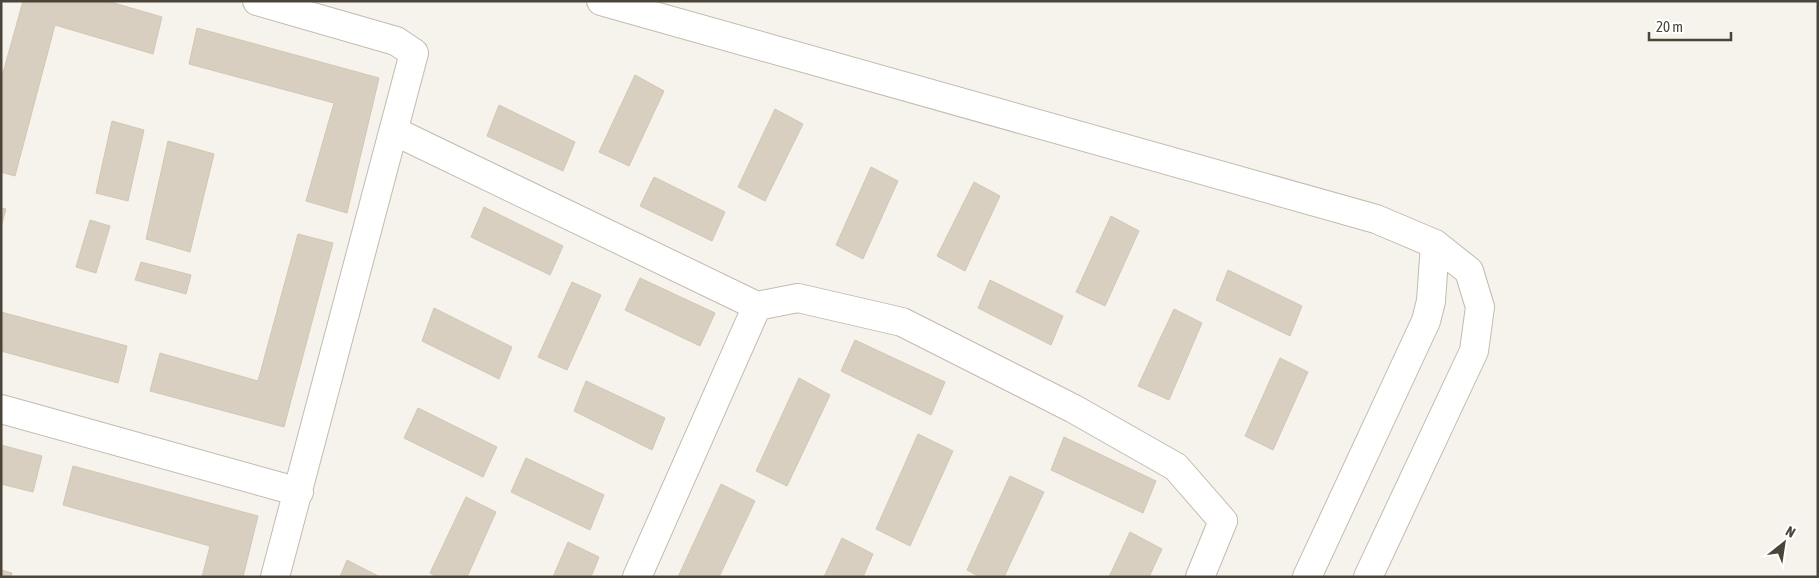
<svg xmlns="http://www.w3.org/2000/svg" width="1819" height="578" font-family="'Asap Condensed',sans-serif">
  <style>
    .building { fill: #d8cfc1; stroke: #d3c7b4 }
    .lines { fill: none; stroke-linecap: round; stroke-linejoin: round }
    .minor-casing { stroke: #c2bbae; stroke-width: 30 }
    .minor { stroke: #fff; stroke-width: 28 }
  </style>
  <rect width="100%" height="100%" fill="#f6f3ec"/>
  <path class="building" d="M23,1H107L162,17L153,54L55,25L15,176L1,172V80Z
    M197,28L379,78L347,213L306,201L334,103L189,64Z
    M635,75L664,91L629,166L599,152Z
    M499,105L575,142L563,171L487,136Z
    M775,109L803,124L765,201L738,187Z
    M112,121L144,130L128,201L96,193Z
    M168,141L214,154L190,252L146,239Z
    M871,167L898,181L863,259L836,245Z
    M654,177L725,212L712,241L640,206Z
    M974,182L1000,196L965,271L937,256Z
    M484,207L563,246L550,275L471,237Z
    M1,208L6,209L1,227Z
    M1111,216L1139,231L1105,306L1076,292Z
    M90,220L110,226L96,273L76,267Z
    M298,234L333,243L284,427L150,391L160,353L258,381Z
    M141,262L191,275L186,294L135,280Z
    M1228,270L1302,306L1290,336L1216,300Z
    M640,278L715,313L700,346L625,310Z
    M990,280L1063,316L1051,345L978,308Z
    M572,282L601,295L567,370L538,357Z
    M434,308L512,347L499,379L422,341Z
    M1174,309L1202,323L1169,400L1138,386Z
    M1,312L127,346L118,383L1,351Z
    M855,340L945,382L931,415L841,371Z
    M1280,358L1308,372L1273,450L1245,436Z
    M799,378L830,395L787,486L756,471Z
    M586,381L665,418L652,450L574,411Z
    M418,408L497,447L483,477L404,438Z
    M918,434L953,451L910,546L876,529Z
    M1064,437L1156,481L1143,513L1051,470Z
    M1,445L42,456L33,492L1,484Z
    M526,458L604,495L590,530L511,492Z
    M73,466L258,516L243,577H202L210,546L63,505Z
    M1010,476L1044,492L1004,577H980L967,570Z
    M721,484L755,501L719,577H678Z
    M466,497L496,512L467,577H437L430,573Z
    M1130,532L1162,549L1149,577H1109Z
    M842,538L873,554L863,577H824Z
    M568,542L599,557L591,577H553Z
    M347,560L380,577H340Z
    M1,570L12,573L11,577H1Z"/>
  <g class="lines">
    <defs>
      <path id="minor" d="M257,1L396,41L414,53L275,577
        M601,1L1376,219L1435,244L1469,271L1480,307L1474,351L1368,577
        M394,131L757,306
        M1,409L299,492
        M637,577L757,306L798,298L902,322L1074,409L1176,467L1223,521L1200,577
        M1307,577L1426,321L1431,301L1435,244"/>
    </defs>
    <use href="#minor" class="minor-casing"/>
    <use href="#minor" class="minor"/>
  </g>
  <rect width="1819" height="578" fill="none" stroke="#4b4439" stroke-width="5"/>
  <g transform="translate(1784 543) rotate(30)" stroke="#ffffff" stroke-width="4" paint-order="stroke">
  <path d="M0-4L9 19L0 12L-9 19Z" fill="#4b4439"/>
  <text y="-8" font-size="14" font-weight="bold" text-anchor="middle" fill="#4b4439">N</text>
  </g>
  <path d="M1649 32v8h82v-8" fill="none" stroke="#4b4439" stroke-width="2.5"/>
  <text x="1656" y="32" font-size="15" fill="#4b4439" stroke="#ffffff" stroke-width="4" paint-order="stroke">20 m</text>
</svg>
